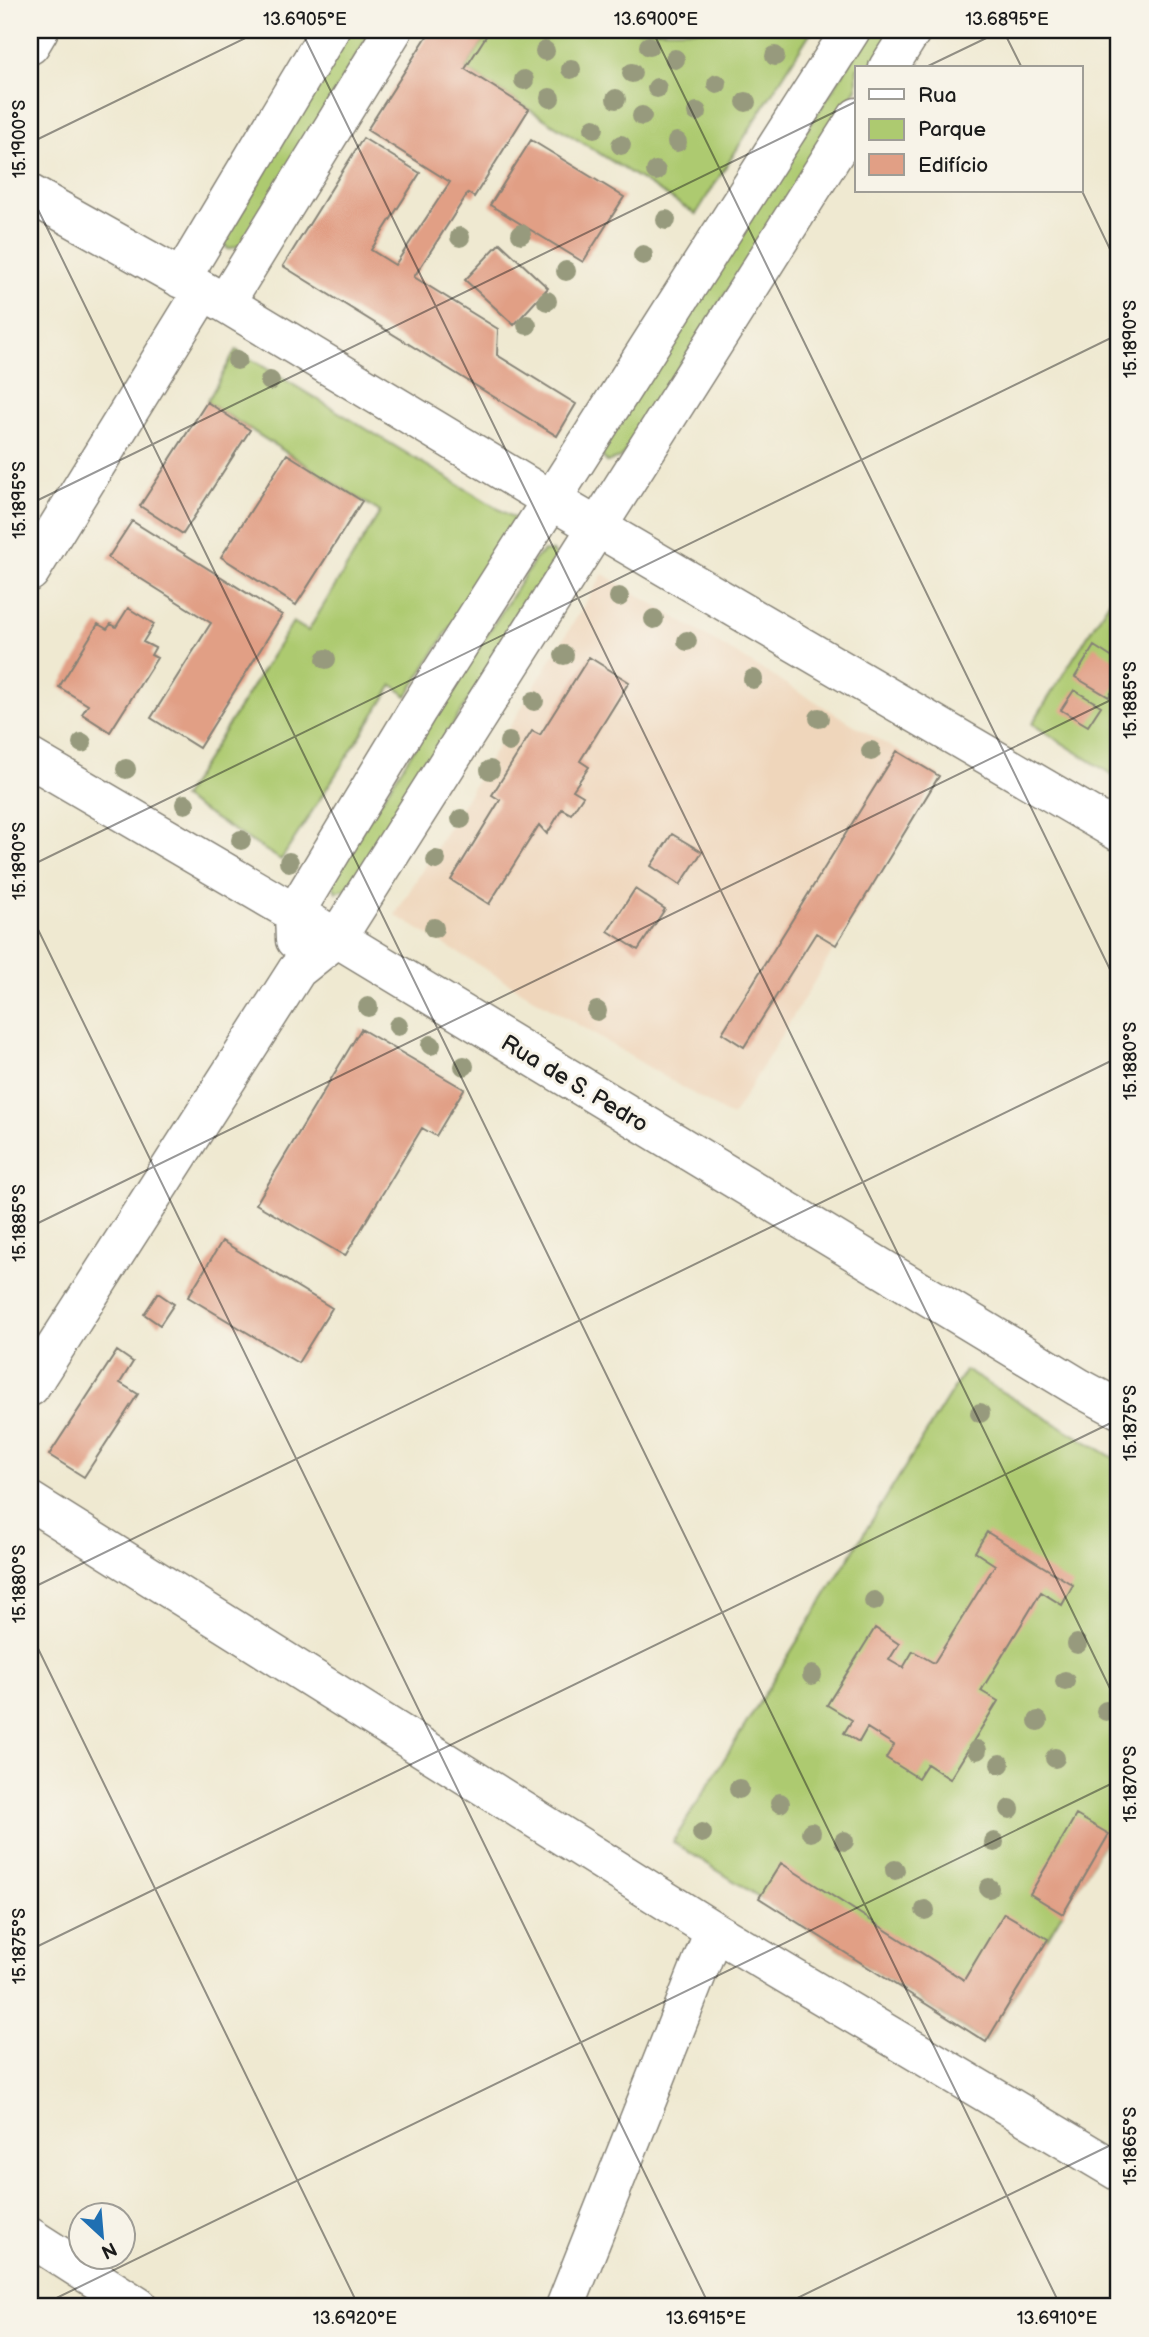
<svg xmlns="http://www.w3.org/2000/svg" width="1149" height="2337" font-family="'Balsamiq Sans',sans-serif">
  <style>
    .built { fill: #efd6bb }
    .green { fill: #adca70; stroke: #647346; stroke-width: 2 }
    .building { fill: #e19f85 }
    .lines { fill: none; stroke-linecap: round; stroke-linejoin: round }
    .street-casing { stroke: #868276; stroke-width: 41 }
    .secondary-casing { stroke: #868276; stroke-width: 41 }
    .street { stroke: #fff; stroke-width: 38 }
    .secondary { stroke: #fff; stroke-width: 38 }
    .tree { fill: #979a7d }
    .ticks { fill: none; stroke: #1c1c1c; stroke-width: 2; stroke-opacity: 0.45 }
    .labels { text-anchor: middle; stroke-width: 6; stroke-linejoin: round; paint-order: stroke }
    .street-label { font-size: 23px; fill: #1c1c1c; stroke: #f7f3e8 }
    .neatline { fill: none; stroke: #1c1c1c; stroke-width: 2.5 }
    .ticks-label { font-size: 18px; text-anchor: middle; fill: #1c1c1c }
  </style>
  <rect width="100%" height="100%" fill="#f7f3e8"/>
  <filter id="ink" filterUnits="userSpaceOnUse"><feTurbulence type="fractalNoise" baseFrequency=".0143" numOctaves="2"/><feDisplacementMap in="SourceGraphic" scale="14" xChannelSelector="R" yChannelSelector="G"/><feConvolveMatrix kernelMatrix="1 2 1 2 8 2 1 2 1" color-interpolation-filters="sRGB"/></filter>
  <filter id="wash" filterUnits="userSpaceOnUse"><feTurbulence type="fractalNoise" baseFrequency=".00686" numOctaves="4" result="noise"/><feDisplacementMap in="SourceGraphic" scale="28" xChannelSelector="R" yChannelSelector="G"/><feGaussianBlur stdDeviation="1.57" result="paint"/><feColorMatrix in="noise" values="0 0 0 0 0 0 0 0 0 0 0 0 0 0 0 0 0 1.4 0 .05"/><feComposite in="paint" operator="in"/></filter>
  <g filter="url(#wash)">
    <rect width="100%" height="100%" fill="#efe9d1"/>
    <path class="built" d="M603,574L939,776L732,1117L395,915Z"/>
    <path class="green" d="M349,30H372L242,245L228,249L223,243Z
      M490,30H812L696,214L465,69Z
      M871,30H894L870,68H857V88L621,458L607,462L602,456V449Z
      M236,350L517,520L407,696L393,685L281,860L182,798L293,622L308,631L380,512L207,402Z
      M544,551L553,552L557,560L349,888L336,892L331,879L536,558Z
      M1119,586V779L1032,724Z
      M965,1370L1119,1461V1817L986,2042L673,1842Z"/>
    <g id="blocks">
      <path class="building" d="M431,30H490L465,69L529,109L474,197L468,193L414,277L498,329L497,355L576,404L557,436L283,266L363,138L420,173L371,250L395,265L450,182L367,130Z
        M531,140L624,197L583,262L490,205Z
        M500,243L548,288L514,325L465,280Z
        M207,402L250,430L183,534L140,506Z
        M287,454L362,501L296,605L221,557Z
        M132,521L282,615L199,748L151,718L211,623L108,558Z
        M128,608L154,624L143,642L155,648L151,655L157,658L110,732L82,714L88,705L59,687L98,624L107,629L111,624L116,627Z
        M1094,646L1119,662V679L1109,697L1075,677Z
        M589,657L629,682L580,761L589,767L573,790L583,796L571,814L562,809L547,834L539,825L489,904L451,880L500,800L492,795L532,731L540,735Z
        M1074,690L1101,706L1088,726L1061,710Z
        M897,751L939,776L836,945L816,933L744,1047L722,1033Z
        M672,834L702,852L680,885L651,866Z
        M635,889L665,909L638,950L608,931Z
        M361,1029L464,1089L436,1136L422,1128L345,1256L256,1204Z
        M222,1241L332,1308L298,1363L188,1297Z
        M158,1293L174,1304L160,1325L144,1314Z
        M117,1351L133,1362L120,1383L138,1394L84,1477L49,1455Z
        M987,1532L1073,1585L1062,1605L1041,1592L981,1691L998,1701L950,1779L927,1764L918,1778L886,1758L894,1745L867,1728L859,1742L844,1733L852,1720L827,1705L875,1628L899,1644L889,1660L903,1668L913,1651L934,1663L995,1565L975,1552Z
        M1076,1815L1109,1834L1063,1914L1030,1894Z
        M781,1863L964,1980L1004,1913L1048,1939L986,2042L759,1898Z"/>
    </g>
  </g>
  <g filter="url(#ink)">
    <use href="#blocks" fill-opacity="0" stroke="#868276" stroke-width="2"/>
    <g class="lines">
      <defs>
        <path id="street" d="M888,68L912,30
          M30,194L225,303L551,500L1119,832
          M181,279L330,30
          M225,303L393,30
          M30,572L203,291
          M30,758L337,938L1078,1387L1119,1409
          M295,940L294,914L418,709L851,30
          M30,1387L297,970L337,938L857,117
          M30,1501L714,1931
          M30,2237L139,2307
          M565,2307L714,1931L1119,2172"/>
        <path id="secondary" d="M30,45L39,30"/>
      </defs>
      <use href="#street" class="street-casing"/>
      <use href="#secondary" class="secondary-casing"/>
      <use href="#street" class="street"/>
      <use href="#secondary" class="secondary"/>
    </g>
    <g class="tree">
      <circle cx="649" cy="46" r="10"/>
      <circle cx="545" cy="51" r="10"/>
      <circle cx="775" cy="56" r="10"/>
      <circle cx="675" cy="59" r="10"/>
      <circle cx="571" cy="69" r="10"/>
      <circle cx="632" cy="73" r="10"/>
      <circle cx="524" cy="80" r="10"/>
      <circle cx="717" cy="84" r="10"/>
      <circle cx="657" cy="88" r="10"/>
      <circle cx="550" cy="98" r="10"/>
      <circle cx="616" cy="99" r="10"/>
      <circle cx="746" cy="102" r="10"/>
      <circle cx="697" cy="112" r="10"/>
      <circle cx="642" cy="116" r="10"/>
      <circle cx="594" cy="128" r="10"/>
      <circle cx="677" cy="142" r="10"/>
      <circle cx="621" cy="145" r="10"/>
      <circle cx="656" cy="171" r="10"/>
      <circle cx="666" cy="220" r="10"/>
      <circle cx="521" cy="234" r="10"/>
      <circle cx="460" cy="237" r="10"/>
      <circle cx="643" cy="255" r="10"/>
      <circle cx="566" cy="271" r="10"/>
      <circle cx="547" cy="301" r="10"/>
      <circle cx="527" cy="325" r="10"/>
      <circle cx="237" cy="360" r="10"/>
      <circle cx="270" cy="381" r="10"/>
      <circle cx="619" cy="597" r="10"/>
      <circle cx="654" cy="619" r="10"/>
      <circle cx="687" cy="641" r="10"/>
      <circle cx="564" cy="655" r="10"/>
      <circle cx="326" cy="659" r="10"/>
      <circle cx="753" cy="679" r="10"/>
      <circle cx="534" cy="701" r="10"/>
      <circle cx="819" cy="718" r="10"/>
      <circle cx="509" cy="742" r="10"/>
      <circle cx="82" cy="743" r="10"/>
      <circle cx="871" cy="751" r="10"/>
      <circle cx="126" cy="769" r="10"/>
      <circle cx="490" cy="770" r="10"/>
      <circle cx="185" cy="804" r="10"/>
      <circle cx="461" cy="819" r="10"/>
      <circle cx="241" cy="840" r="10"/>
      <circle cx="436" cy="860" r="10"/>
      <circle cx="289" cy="862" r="10"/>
      <circle cx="434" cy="928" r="10"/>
      <circle cx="368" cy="1007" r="10"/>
      <circle cx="597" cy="1011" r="10"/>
      <circle cx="398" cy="1026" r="10"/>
      <circle cx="431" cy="1045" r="10"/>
      <circle cx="464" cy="1066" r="10"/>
      <circle cx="980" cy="1413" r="10"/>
      <circle cx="874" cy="1601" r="10"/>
      <circle cx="1077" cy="1644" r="10"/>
      <circle cx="812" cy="1675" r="10"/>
      <circle cx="1065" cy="1681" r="10"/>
      <circle cx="1106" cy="1711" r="10"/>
      <circle cx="1038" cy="1721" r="10"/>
      <circle cx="977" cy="1750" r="10"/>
      <circle cx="1055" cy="1758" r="10"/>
      <circle cx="1000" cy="1764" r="10"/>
      <circle cx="739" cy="1789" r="10"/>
      <circle cx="780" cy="1803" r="10"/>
      <circle cx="1010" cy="1809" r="10"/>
      <circle cx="811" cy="1832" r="10"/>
      <circle cx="702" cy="1833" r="10"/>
      <circle cx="844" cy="1841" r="10"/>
      <circle cx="994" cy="1842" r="10"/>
      <circle cx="895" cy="1870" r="10"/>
      <circle cx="989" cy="1888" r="10"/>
      <circle cx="925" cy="1910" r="10"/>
    </g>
  </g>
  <path class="ticks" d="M301,30L1119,1707M652,30L1119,988M1003,30L1022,68M924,68L1003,30M30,143L262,30M1081,189L1119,268M30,193L1061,2307M30,504L857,101M30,866L1119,334M30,913L710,2307M30,1227L1119,696M30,1589L1119,1057M30,1632L359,2307M30,1950L1119,1419M38,2307L1119,1780M779,2307L1119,2141"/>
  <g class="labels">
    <g class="street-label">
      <text transform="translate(575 1083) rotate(31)" y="8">Rua de S. Pedro</text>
    </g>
  </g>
  <rect width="1149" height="2337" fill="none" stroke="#f7f3e8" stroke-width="77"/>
  <rect x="855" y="66" width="228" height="126" fill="#f7f3e8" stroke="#9f9d96" stroke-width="2"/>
  <rect x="869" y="89" width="35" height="10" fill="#ffffff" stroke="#9f9d96" stroke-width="2"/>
  <text x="918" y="102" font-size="21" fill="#1c1c1c">Rua</text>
  <rect x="869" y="119" width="35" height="21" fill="#adca70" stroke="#9f9d96" stroke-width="2"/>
  <text x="918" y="136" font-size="21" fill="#1c1c1c">Parque</text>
  <rect x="869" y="154" width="35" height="21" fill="#e19f85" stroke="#9f9d96" stroke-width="2"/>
  <text x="918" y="172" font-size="21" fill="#1c1c1c">Edifício</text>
  <g transform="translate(102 2236) rotate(154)"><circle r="33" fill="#f7f3e8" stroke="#9f9d96" stroke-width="2"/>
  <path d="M0-5L12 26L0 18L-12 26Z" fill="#1f6fb2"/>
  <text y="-10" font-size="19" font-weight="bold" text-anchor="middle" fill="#1c1c1c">N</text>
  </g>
  <rect x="38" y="38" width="1072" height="2260" class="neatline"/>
  <g class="ticks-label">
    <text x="305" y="25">13.6905°E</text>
    <text x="656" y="25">13.6900°E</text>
    <text x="1007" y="25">13.6895°E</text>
    <text transform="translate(19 139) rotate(-90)" y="6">15.1900°S</text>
    <text transform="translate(1130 339) rotate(-90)" y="6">15.1890°S</text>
    <text transform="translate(19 500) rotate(-90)" y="6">15.1895°S</text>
    <text transform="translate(1130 700) rotate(-90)" y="6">15.1885°S</text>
    <text transform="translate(19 861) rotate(-90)" y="6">15.1890°S</text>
    <text transform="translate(1130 1061) rotate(-90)" y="6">15.1880°S</text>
    <text transform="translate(19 1223) rotate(-90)" y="6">15.1885°S</text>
    <text transform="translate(1130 1423) rotate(-90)" y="6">15.1875°S</text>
    <text transform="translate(19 1584) rotate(-90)" y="6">15.1880°S</text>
    <text transform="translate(1130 1784) rotate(-90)" y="6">15.1870°S</text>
    <text transform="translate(19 1946) rotate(-90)" y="6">15.1875°S</text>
    <text transform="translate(1130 2146) rotate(-90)" y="6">15.1865°S</text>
    <text x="355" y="2324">13.6920°E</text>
    <text x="706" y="2324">13.6915°E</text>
    <text x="1057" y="2324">13.6910°E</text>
  </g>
</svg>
